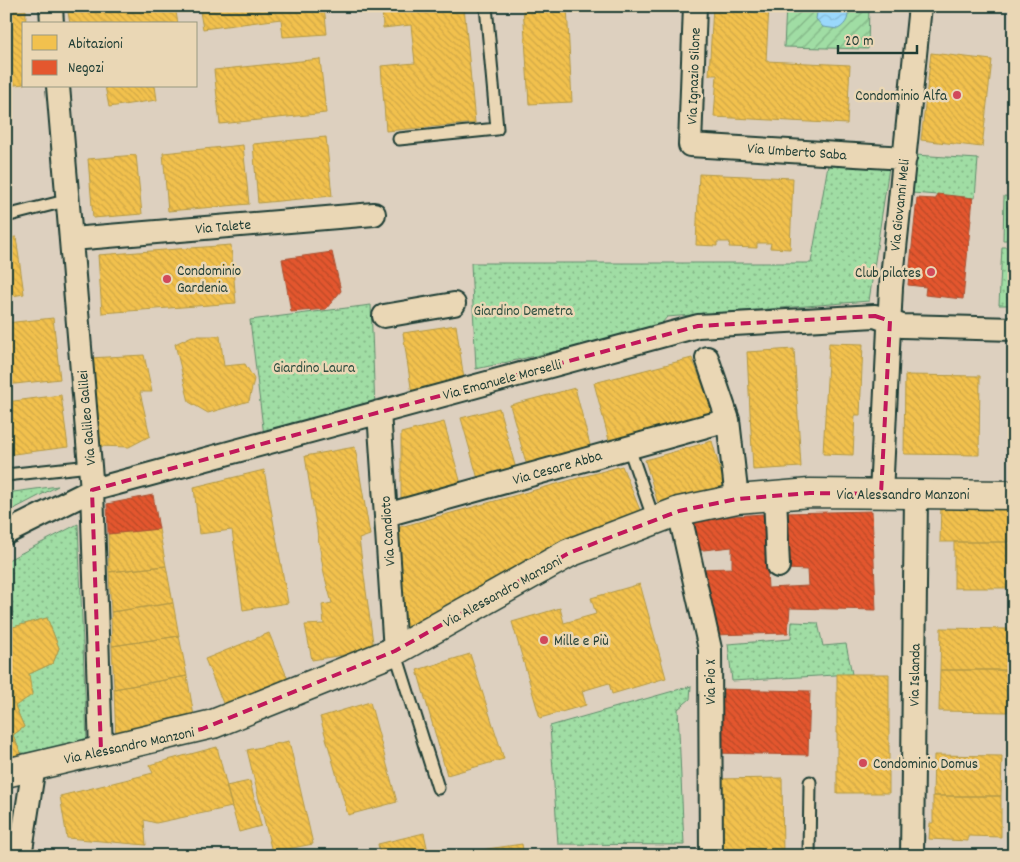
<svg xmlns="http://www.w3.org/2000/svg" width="1020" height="862" font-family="Dekko,sans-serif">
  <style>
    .grass { fill: url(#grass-dots); stroke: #608d6c }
    .garden { fill: url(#garden-furrows); stroke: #608d6c }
    .water { fill: url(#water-waves); stroke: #699aab }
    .homes { fill: url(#homes-back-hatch); stroke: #b39946 }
    .shops { fill: url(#shops-back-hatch); stroke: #a94f30 }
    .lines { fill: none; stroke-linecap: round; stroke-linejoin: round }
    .service-casing { stroke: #1f3d34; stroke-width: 15 }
    .minor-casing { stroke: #1f3d34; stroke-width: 26 }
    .tertiary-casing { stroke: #1f3d34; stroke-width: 31 }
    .service { stroke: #ead7b5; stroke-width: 11 }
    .minor { stroke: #ead7b5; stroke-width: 22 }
    .tertiary { stroke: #ead7b5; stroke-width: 28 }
    .marked { fill: none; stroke: #c2185b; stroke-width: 4; stroke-dasharray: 10 6; stroke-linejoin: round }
    .poi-dot { fill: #d1495b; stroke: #ead7b5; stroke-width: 2 }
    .labels { text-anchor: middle; stroke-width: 5; stroke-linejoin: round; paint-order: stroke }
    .street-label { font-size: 15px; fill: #1f3d34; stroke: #ead7b5 }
    .poi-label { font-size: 15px; fill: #1f3d34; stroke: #ead7b5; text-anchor: start }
    .park-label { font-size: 15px; fill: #2c4d3f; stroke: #ead7b5 }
  </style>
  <defs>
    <pattern id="grass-dots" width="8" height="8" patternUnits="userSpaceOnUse" patternTransform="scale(1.25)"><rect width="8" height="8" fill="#a0dda4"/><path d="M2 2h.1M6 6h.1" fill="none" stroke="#82b486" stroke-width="1.8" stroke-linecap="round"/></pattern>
    <pattern id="garden-furrows" width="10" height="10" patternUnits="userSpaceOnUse" patternTransform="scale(1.25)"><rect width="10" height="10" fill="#a0dda4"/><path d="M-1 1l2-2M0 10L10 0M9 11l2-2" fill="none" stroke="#82b486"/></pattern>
    <pattern id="water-waves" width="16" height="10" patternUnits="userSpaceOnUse" patternTransform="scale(1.25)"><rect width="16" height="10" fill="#9ad8fb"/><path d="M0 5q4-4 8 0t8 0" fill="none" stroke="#84bad8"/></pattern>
    <pattern id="homes-back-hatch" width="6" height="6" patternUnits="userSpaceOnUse" patternTransform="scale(1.25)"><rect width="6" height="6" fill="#f2c14e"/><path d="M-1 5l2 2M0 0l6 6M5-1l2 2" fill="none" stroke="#cfa745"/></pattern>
    <pattern id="shops-back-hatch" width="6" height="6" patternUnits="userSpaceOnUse" patternTransform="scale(1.25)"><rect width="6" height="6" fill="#e4572e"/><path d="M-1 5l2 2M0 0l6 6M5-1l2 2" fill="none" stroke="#b84928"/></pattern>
  </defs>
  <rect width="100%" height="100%" fill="#ddd0bf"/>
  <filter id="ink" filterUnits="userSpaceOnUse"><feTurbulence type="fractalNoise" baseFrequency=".02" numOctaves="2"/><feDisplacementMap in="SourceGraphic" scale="10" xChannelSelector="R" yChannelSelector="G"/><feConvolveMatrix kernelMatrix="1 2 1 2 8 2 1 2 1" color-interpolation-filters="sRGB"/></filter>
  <g filter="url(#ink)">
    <path class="grass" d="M915,155L978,159L975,198L912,193Z
      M828,165L889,167L869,301L667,317L657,329L476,369L471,263H811Z
      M1004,196L1014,197V240H1003Z
      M1002,247H1014V305H999Z
      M371,305L375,409L264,436L250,320Z
      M58,486L6,513V493Z
      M78,524L87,742L21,754L13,735L24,727L15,706L29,674L53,663L59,648L47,618L6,629V561Z
      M792,622L818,623L823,646L846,644L852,674L732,681L728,644L791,639Z
      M691,686L690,699L678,709L684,845L558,844L550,726Z"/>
    <path class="garden" d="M786,6H869L868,49L784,47Z"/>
    <path class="water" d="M818,6H847C850,16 847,24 838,29L823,27L816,19Z"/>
    <path class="homes" d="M67,6H175L178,24H70Z
      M199,6H324L327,34L283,37L281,19L203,29Z
      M382,6H464L475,123L386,131L381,66L415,63L411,25L383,28Z
      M523,6H567L572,102L529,104Z
      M611,6H656V9H611Z
      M713,6H769L766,61L850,65L847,124L714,117L717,75H709Z
      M26,10L24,84L6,86V12Z
      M931,53L992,60L982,147L921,140Z
      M320,59L326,113L220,124L214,70Z
      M105,86H155L157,100L109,107Z
      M326,137L332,196L258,203L253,144Z
      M243,145L249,204L168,211L163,153Z
      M136,155L142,214L93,218L88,159Z
      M699,174L793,178L790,249L770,248L771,243H757V248L729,247L730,242H717V246L696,245Z
      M16,237L24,294L6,297V238Z
      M231,245L236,303L102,313L98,255Z
      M53,318L60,379L6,385V323Z
      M456,325L465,386L412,394L403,333Z
      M192,336H220L224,366L245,364L254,379L249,401L208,413L189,402L175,344Z
      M829,343L863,344L860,415H855L853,455L823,454Z
      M794,349L801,467L753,470L747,352Z
      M144,355L152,392H140L150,436L129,447L96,446L89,358Z
      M692,358L715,415L610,444L594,383Z
      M905,375L980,376L979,455L904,454Z
      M575,388L591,449L527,466L510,405Z
      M61,395L68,447L6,455V402Z
      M499,408L516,469L478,479L461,418Z
      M444,422L461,484L401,500V433Z
      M712,441L725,487L659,507L645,460Z
      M355,447L370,535L359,539L374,650L312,660L305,625L324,624L322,605L332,603L324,574L305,456Z
      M622,466L642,515L554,545L406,636L393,529Z
      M264,470L288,603L243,610L232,530L199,534L194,487Z
      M941,504H1008V542H940Z
      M159,529L166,566L109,572L108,534Z
      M954,542H1008L1007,588H954Z
      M166,566L173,603L111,612L109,572Z
      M640,584L666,678L612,694L609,683L582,691L586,705L540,718L512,622L560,608L564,623L596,614L591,598Z
      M173,603L179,636L112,646L111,612Z
      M47,618L59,648L53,663L29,674L32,695L15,706L24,727L13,735L21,754L6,758V629Z
      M941,628L1008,629L1007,670H940Z
      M269,633L289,682L225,708L205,659Z
      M179,636L187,676L114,689L112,646Z
      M470,654L504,759L447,775L417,670Z
      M940,670H1007V712L939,711Z
      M837,674H889V793H837Z
      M187,676L195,722L116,742L114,689Z
      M370,702L397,802L348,815L320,717Z
      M289,741L313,844L272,852L247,750Z
      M217,747L232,807L156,823L144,820L146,845L67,838L60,796L153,773L149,765Z
      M934,755L1002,756L1001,796H933Z
      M782,778L783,856H716L715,779Z
      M250,781L261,826L239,832L226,786Z
      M933,796H1001V837L968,836V841L929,839L930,823H933Z
      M6,798L11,799L6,826Z
      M424,833L429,856H380L378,844Z
      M522,844L524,856H467V852Z"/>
    <path class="shops" d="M937,194L973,198L963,299L925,295L926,287L908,285L917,198L936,199Z
      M332,252L341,291L326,309L291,312L282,259Z
      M153,495L159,529L108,534L107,504Z
      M872,511L876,610L790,608L788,633L712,635L699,569L732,568V547L694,551L687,519L764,514L768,588L808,586L807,570L785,569V513Z
      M716,689L810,691L808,755L714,753Z"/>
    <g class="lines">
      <defs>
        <path id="service" d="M399,139L497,129L486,6
          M6,216L69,200
          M629,448L654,520
          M6,475L90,466
          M395,651L438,788
          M809,856L810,782"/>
        <path id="minor" d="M51,6L52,24
          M695,6L690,145L905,158
          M58,86L92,490L101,750
          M72,239L374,214
          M384,316L454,304
          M707,358L728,420L737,499
          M379,412L395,651
          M881,494L891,287L920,6
          M775,496L778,566
          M679,511L710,649L711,856
          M386,515L728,420
          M6,533L92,490L698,326L875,316L902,326L1014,329
          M20,856L34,766
          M912,856L916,495"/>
        <path id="tertiary" d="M6,773L213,724L395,651L569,553L679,511L737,499L810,493L1014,495"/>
      </defs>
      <use href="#service" class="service-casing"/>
      <use href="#minor" class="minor-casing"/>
      <use href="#tertiary" class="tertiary-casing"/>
      <use href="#service" class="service"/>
      <use href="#minor" class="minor"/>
      <use href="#tertiary" class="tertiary"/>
    </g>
  </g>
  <path class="marked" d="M875,316L890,321L881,494L810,493L737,499L679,511L569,553L395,651L202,729L101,750L92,490L698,326Z"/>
  <g class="poi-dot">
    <circle cx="957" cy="95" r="5"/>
    <circle cx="931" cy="272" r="5"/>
    <circle cx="167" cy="279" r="5"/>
    <circle cx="544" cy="640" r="5"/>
    <circle cx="863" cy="763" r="5"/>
  </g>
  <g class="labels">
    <g class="street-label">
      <text transform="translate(693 76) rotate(-88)" y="5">Via Ignazio Silone</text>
      <text transform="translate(797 151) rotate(4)" y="5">Via Umberto Saba</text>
      <text transform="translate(899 205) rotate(-84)" y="5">Via Giovanni Meli</text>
      <text transform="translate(223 226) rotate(-5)" y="5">Via Talete</text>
      <text transform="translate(502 379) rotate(-15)" y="5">Via Emanuele Morselli</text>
      <text transform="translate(86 418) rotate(-95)" y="5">Via Galileo Galilei</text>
      <text transform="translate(557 467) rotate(-16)" y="5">Via Cesare Abba</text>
      <text x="903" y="499">Via Alessandro Manzoni</text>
      <text transform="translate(387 531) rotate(-94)" y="5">Via Candioto</text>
      <text transform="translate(502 591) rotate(-29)" y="5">Via Alessandro Manzoni</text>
      <text transform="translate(914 675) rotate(-89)" y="5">Via Islanda</text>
      <text transform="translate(710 682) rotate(-90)" y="5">Via Pio X</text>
      <text transform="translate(129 745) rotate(-12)" y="5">Via Alessandro Manzoni</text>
    </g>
    <g class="poi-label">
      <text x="947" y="100" text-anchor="end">Condominio Alfa</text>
      <text x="177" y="275">Condominio<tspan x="177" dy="17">Gardenia</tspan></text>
      <text x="921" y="277" text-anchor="end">Club pilates</text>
      <text x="554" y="645">Mille e Più</text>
      <text x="873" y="768">Condominio Domus</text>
    </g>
    <g class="park-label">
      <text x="523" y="315">Giardino Demetra</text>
      <text x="314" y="372">Giardino Laura</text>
    </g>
  </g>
  <rect width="1020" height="862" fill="none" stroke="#ead7b5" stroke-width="25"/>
  <rect x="12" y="12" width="995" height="837" fill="none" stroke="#1f3d34" stroke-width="2" filter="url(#ink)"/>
  <rect x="22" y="22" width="175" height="65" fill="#ead7b5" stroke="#999981"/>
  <rect x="32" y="35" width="25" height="15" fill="#f2c14e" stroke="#999981"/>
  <text x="68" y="48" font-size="15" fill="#1f3d34">Abitazioni</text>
  <rect x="32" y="60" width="25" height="15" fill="#e4572e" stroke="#999981"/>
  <text x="68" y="72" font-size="15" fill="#1f3d34">Negozi</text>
  <path d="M838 45v8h79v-8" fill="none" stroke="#1f3d34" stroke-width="2.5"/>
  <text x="845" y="45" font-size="15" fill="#1f3d34" stroke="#ead7b5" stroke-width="4" paint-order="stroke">20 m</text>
</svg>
